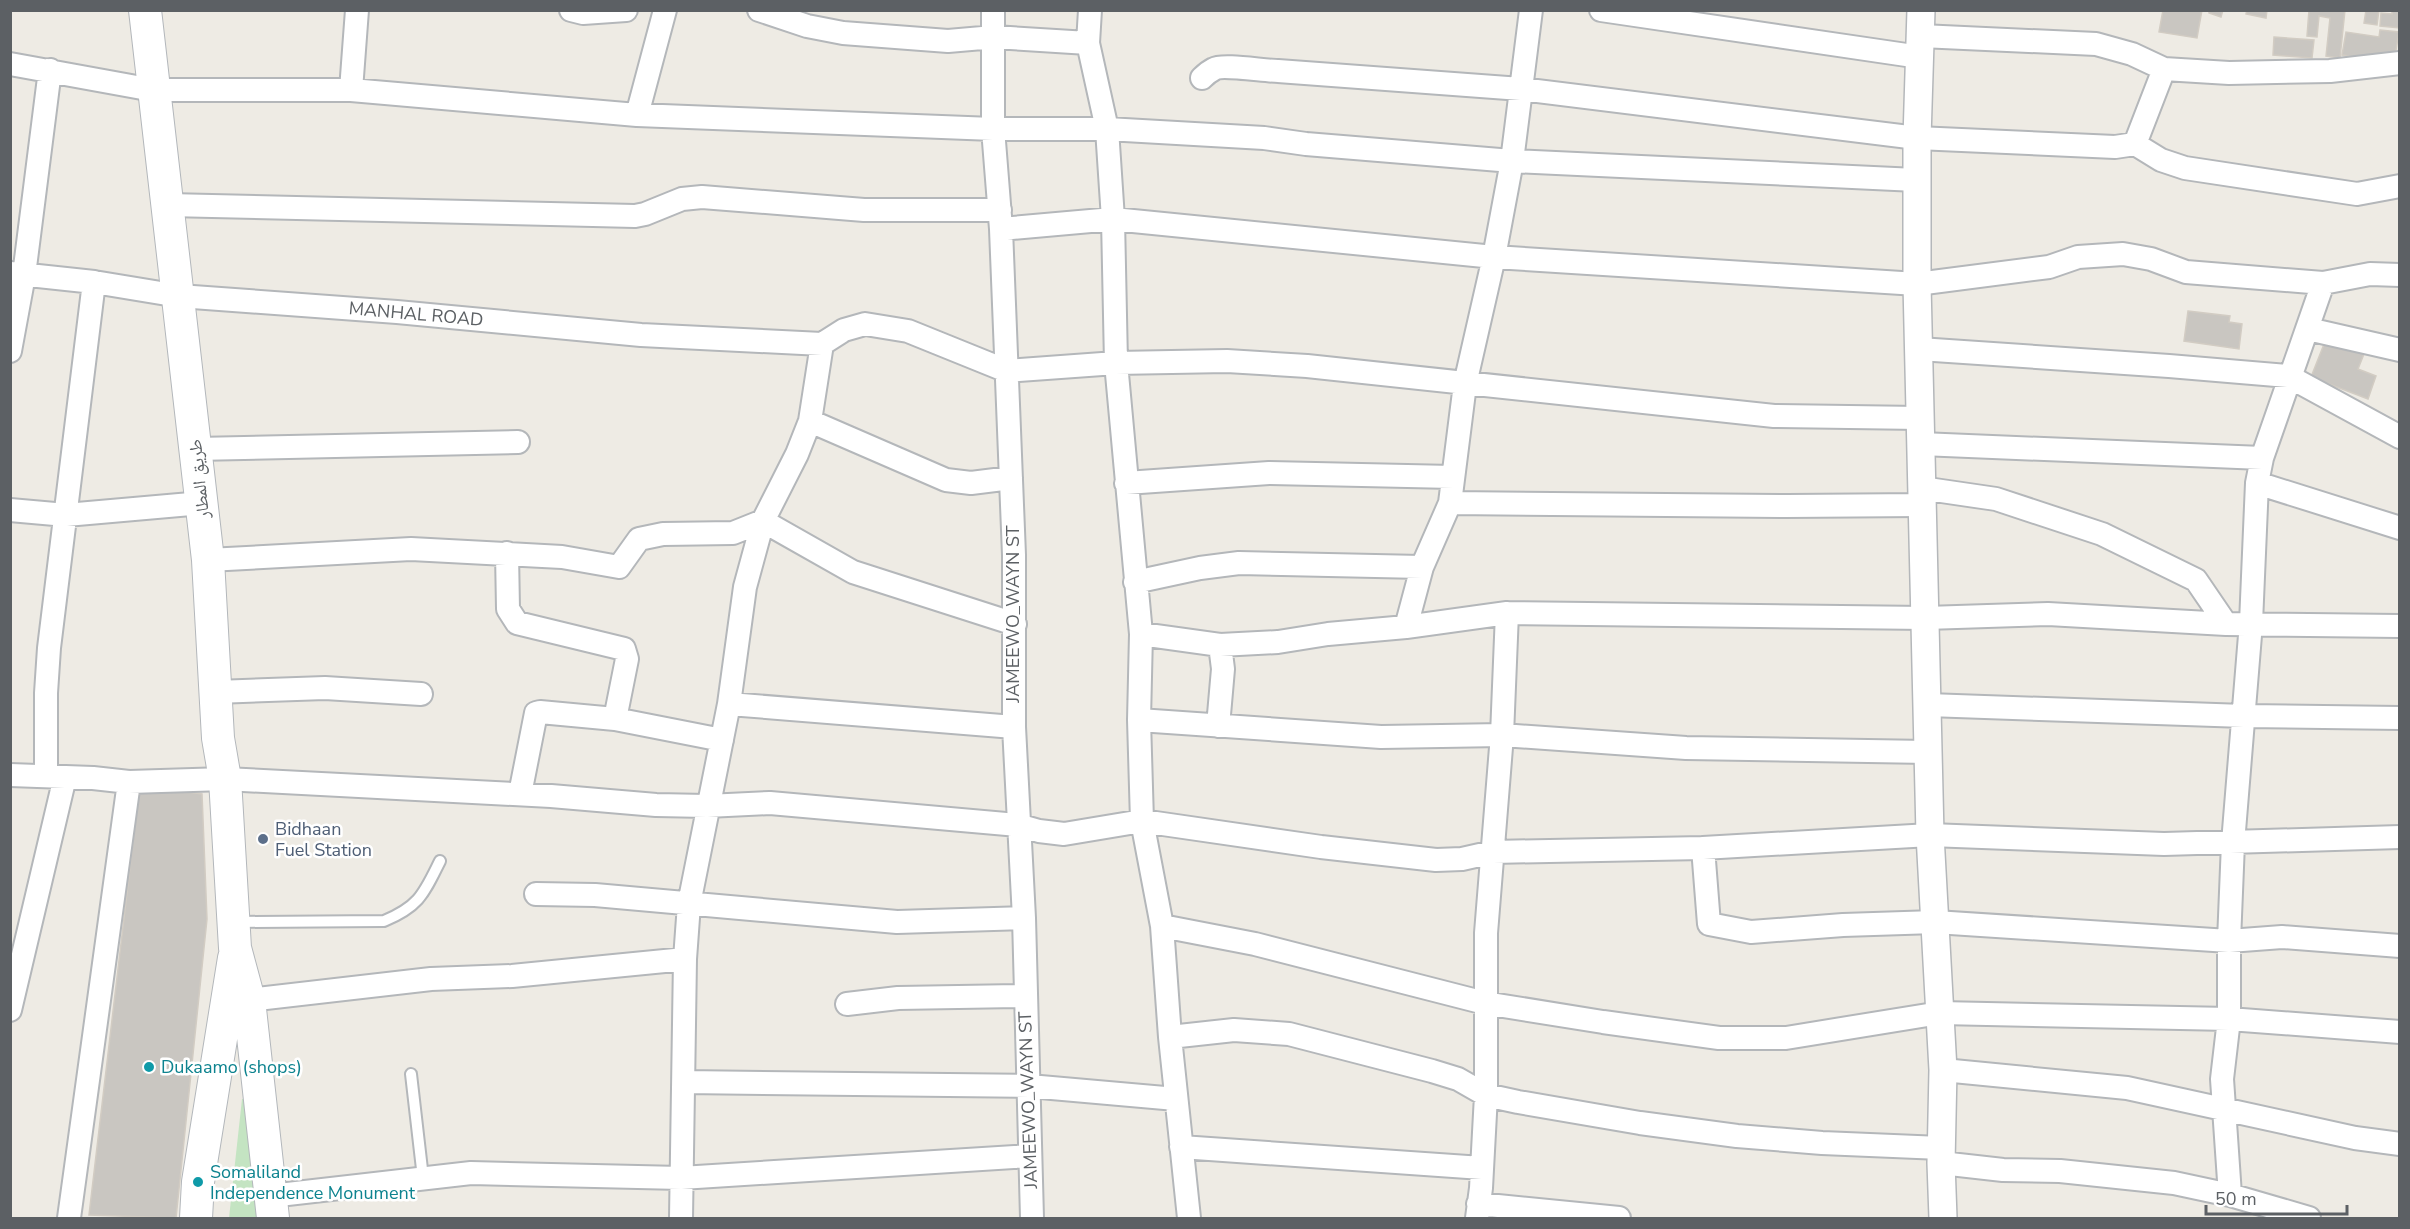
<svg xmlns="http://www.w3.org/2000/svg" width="2410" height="1229" font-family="'Nunito Sans','Noto Naskh Arabic',sans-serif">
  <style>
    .green { fill: #c4e4c2 }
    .building { fill: #c9c6c1; stroke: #d2ccc3; stroke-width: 1.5 }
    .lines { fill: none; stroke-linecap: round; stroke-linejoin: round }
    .service-casing { stroke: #b4b7ba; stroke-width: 14 }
    .minor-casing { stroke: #b4b7ba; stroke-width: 26 }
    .tertiary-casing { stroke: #b4b7ba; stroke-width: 30 }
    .secondary-casing { stroke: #b3b7bb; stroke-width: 34 }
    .service { stroke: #fff; stroke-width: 10 }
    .minor { stroke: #fff; stroke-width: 22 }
    .tertiary { stroke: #fff; stroke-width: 27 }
    .secondary { stroke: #fff; stroke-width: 32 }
    .service-dot { fill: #5c6f8a; stroke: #fff; stroke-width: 2 }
    .culture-dot { fill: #0f9aa8; stroke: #fff; stroke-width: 2 }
    .labels { text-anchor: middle; stroke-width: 5; stroke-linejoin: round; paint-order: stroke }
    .street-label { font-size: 18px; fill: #5c6064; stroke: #fff }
    .service-label { font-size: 18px; fill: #4e5e75; stroke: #fff; text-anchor: start }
    .culture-label { font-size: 18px; fill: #0d838f; stroke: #fff; text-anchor: start }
  </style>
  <rect width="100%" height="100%" fill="#eeebe4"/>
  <path class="green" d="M242,1099H253L264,1218H229Z"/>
  <path class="building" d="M2163,10H2202L2197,38L2159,32Z
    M2209,10H2223L2221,17L2209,13Z
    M2247,10H2267L2266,18L2246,14Z
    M2309,10H2345L2340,58L2326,56L2330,18L2319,16L2317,37L2307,36Z
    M2366,10H2379L2377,25L2364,23Z
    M2392,10H2400V28L2380,26L2381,13L2392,14Z
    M2380,30L2399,32L2394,62L2342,55L2346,32L2379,37Z
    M2274,37L2314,40L2312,58L2273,55Z
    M2188,311L2230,316L2229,322L2242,324L2239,349L2184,341Z
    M2330,329L2368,344L2358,369L2376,376L2368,399L2311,377Z
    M175,790L202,794L207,919L176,1218L89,1215L139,791Z"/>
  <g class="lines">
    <defs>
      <path id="service" d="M237,922L384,921C420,906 424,893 440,861
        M411,1074L423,1178"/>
      <path id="minor" d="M571,10L583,13L626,10
        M759,10L807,26L843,33L948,41L994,37L1088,43
        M993,10V129L1001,229L1014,555V727L1024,918L1032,1218
        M1090,10L1088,43L1107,129L1113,219L1116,363L1141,634L1139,720L1142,821L1162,926L1170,1037L1189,1218
        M1601,10L1920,57
        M1921,36L2096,44L2132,54L2164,69L2229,73L2330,71L2400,63
        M10,64L153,90H351L637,115L993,129H1107L1264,138L1306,144L1512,161L1916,180
        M1202,78C1205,75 1210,71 1214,69C1223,64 1264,71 1278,71L1521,89L1917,138L2115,147L2135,144L2164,69
        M351,90L357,10
        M637,115L665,10
        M2135,144L2161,160L2185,168L2357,194L2400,186
        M168,205L635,216L645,214L682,199L702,197L864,210H1000
        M1001,229L1113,219L1494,257L1917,284L2049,267L2078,257L2123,254L2151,259L2186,272L2323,283L2370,274L2400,275
        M10,273L94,282L179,296L397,312L641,335L822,344
        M2308,329L2400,350
        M1919,349L2169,366L2288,376L2400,437
        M10,351L24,275L50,70
        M810,421L946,480L971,483L1011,478
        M1921,444L2262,458
        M196,449L518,442
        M1126,483L1269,473L1453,477
        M2257,483L2400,528
        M1921,488L1996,499L2102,534L2196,580L2226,624
        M1450,503L1787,506L1923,505
        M10,510L66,515L202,503
        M507,553L508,609L517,623L624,649L627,659L615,719L540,712L536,713L520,794
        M208,560L411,549L562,557L619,567L639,539L663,534L733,533L763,521L853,572L1015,624
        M1135,582L1200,568L1239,563L1422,567
        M1406,627L1422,567L1450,503L1465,384L1494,257L1512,161L1531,10
        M1141,634L1220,645L1278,642L1328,634L1406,627L1507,613L1926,618L2048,614L2226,624L2400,626
        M216,692L325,688L421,694
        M729,704L1014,727
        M1928,705L2244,716L2400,718
        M615,719L722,740
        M1139,720L1381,737L1502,735L1686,748L1928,752
        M1218,726L1223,669L1220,645
        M10,775L93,778L129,782L225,779L551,796L656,805L707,806L770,803L1018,825L1039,831L1064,834L1142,821L1321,847L1436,860L1462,859L1493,852L1703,848L1930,835L2164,844L2400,837
        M46,776V693L49,648L94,282
        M1703,848L1709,924L1751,932L1843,925L1935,922L2229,941L2282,937L2400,946
        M536,894L595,895L897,922L1024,918
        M1162,926L1255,944L1485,1003L1603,1022L1719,1038H1786L1940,1013L2229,1019L2400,1032
        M249,1000L431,979L512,976L685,959
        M847,1004L898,998L1025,996
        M10,1010L65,777
        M1170,1037L1234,1030L1289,1034L1432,1071L1458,1079L1486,1095L1518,1102L1640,1123L1737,1136L1822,1143L1941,1148
        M1943,1070L2127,1088L2355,1138L2400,1144
        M684,1082L1029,1086L1176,1099
        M1181,1147L1482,1168
        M1941,1163L2003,1170L2060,1171L2174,1183L2230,1195L2309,1218
        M2230,1195L2222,1079L2229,1019V941L2233,843L2251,623L2257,483L2262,458L2323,283
        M270,1196L471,1173L681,1178L1029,1156
        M1478,1204L1619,1218
        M69,1218L129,782
        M681,1218L685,959L689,904L729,704L745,587L763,521L797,454L810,421L822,344L844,330L865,324L908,331L1007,371L1116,363L1227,361L1307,366L1774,416L1920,418
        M1477,1218L1481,1188L1486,1095V933L1502,735L1507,613"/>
      <path id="tertiary" d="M1921,10L1917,138V284L1930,835L1943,1070L1941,1163L1943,1218"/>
      <path id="secondary" d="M145,10L208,560L218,738L225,779L235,948L249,1000L273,1218
        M196,1218L198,1182L234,958"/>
    </defs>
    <use href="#service" class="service-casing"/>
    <use href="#minor" class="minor-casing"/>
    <use href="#tertiary" class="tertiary-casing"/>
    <use href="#secondary" class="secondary-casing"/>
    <use href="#service" class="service"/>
    <use href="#minor" class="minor"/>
    <use href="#tertiary" class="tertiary"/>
    <use href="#secondary" class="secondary"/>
  </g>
  <circle class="service-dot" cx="263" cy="839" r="6"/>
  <g class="culture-dot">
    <circle cx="149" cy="1067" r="6"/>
    <circle cx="198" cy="1182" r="6"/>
  </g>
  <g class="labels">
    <g class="street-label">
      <text transform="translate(416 314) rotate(5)" y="6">MANHAL ROAD</text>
      <text transform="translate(199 479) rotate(-96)" y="6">طريق المطار</text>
      <text transform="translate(1013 614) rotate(-90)" y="6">JAMEEWO_WAYN ST</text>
      <text transform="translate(1028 1100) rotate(-92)" y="6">JAMEEWO_WAYN ST</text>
    </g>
    <g class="service-label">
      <text x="275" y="835">Bidhaan<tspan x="275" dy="21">Fuel Station</tspan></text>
    </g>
    <g class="culture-label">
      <text x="161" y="1073">Dukaamo (shops)</text>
      <text x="210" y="1178">Somaliland<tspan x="210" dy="21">Independence Monument</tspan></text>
    </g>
  </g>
  <rect width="2410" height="1229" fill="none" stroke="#5c6064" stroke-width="24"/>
  <path d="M2206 1205v9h141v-9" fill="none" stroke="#5c6064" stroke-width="3"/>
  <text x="2215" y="1205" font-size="18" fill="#5c6064" stroke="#ffffff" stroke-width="4.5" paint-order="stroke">50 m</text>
</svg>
